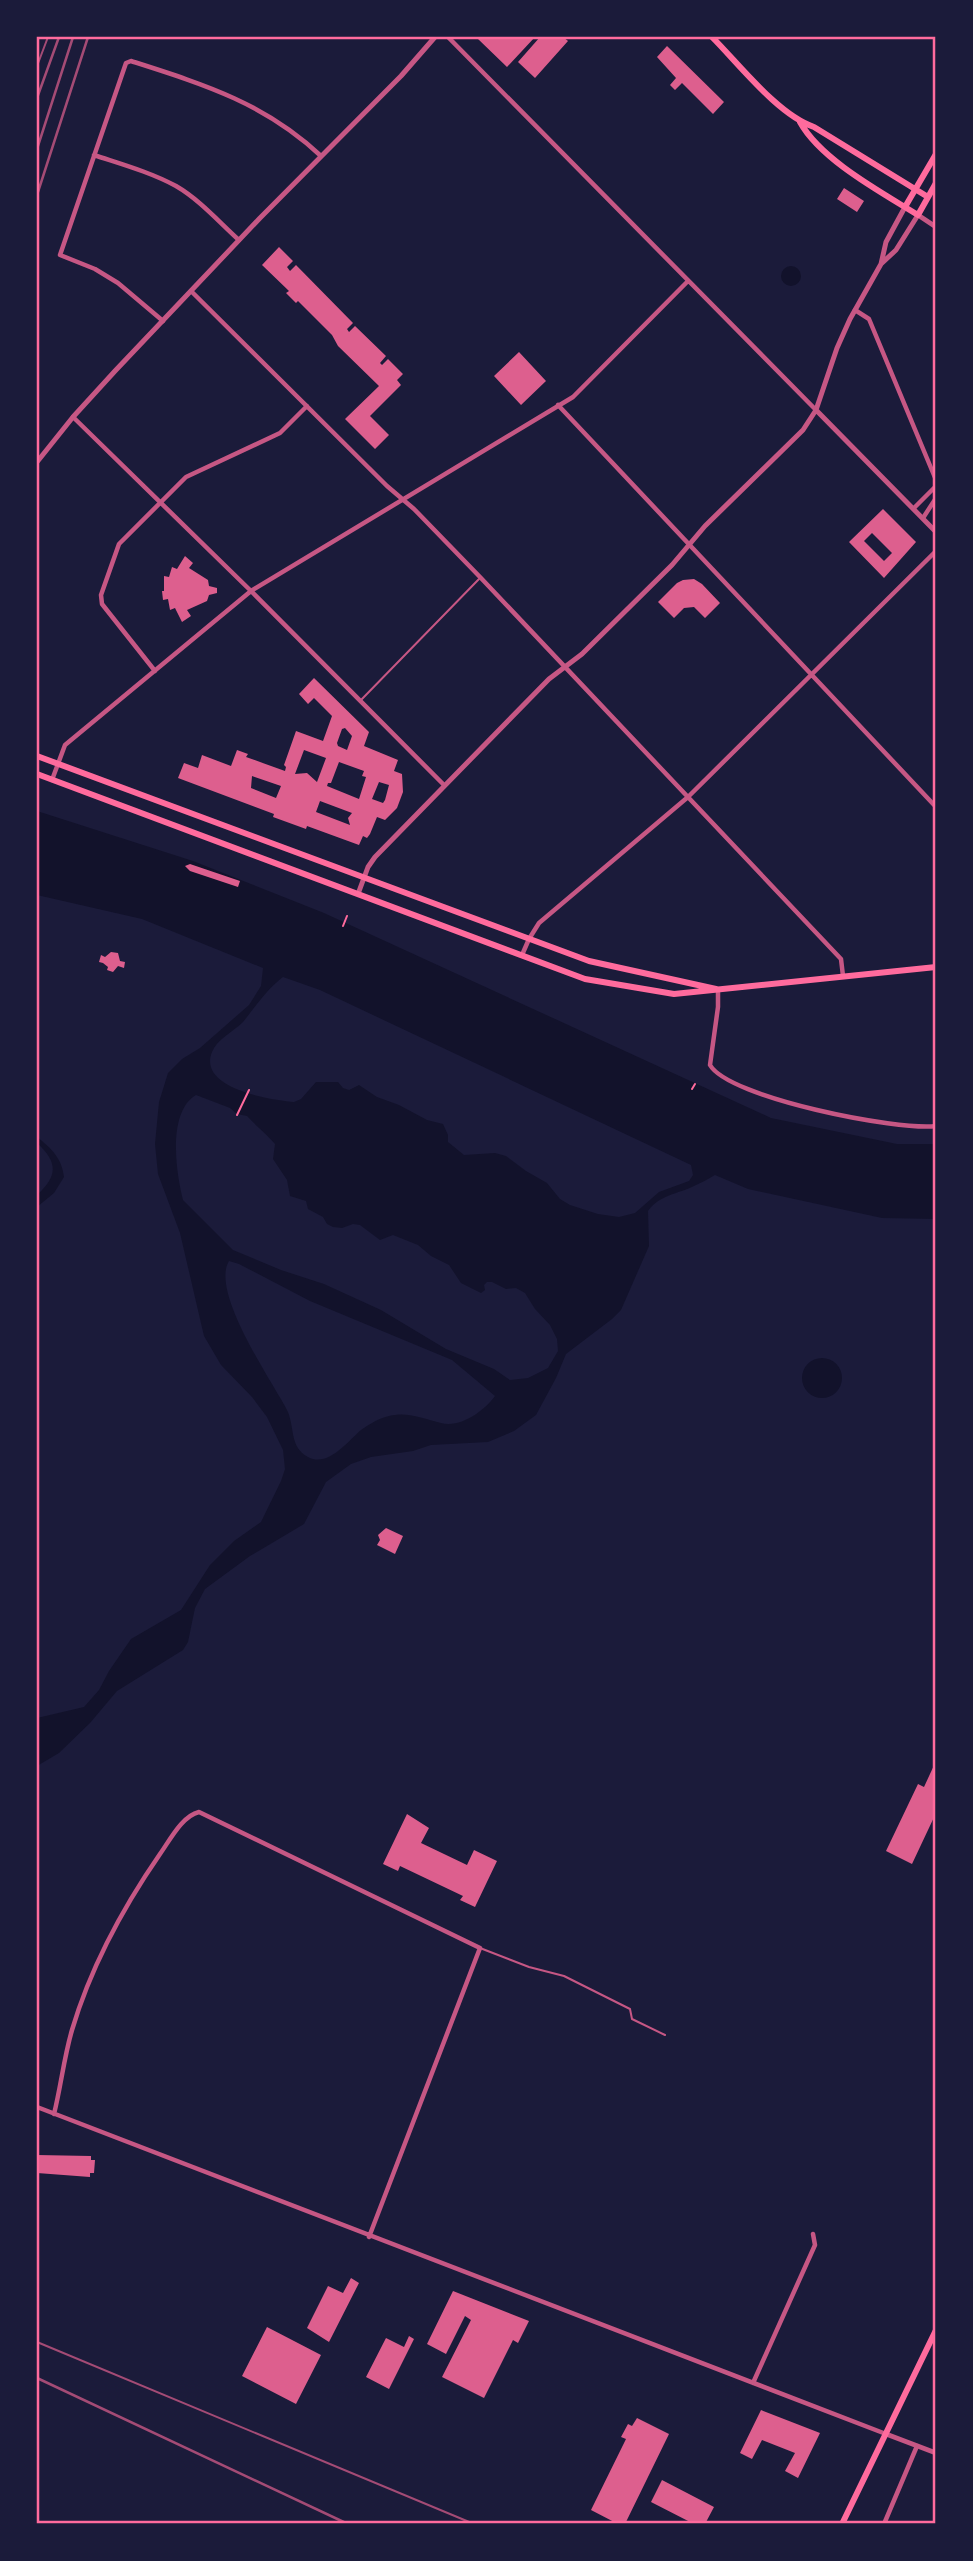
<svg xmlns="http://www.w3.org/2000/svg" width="973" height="2561" font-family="'Source Sans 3',sans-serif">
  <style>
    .water { fill: #12122b; fill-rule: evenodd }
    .building { fill: #dd5f8e; fill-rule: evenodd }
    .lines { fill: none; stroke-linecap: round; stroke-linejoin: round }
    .path { stroke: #ff6b9d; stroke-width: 2 }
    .service { stroke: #c65784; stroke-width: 2 }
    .minor { stroke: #c65784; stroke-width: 4.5 }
    .tertiary { stroke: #c65784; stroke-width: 5 }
    .secondary { stroke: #ff6b9d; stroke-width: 6 }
    .tram { stroke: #a44b75; stroke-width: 2 }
    .rail { stroke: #a44b75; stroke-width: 2.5 }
    .neatline { fill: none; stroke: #ff6b9d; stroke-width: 2.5 }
  </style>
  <rect width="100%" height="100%" fill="#1b1b3a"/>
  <path class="water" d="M781 276a10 10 0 1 1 20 0a10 10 0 1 1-20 0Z
    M37,811L193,861L324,913L771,1118L897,1144H936V1219L882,1218L748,1189L715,1175C708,1179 701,1183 694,1186C678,1194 659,1195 648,1211L649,1246L621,1310L612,1319L566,1354L556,1378L536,1415L514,1431L488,1442L431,1445L413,1451L371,1457L351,1464L326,1482L304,1524L250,1556L205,1589L195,1608L188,1642L183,1650L117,1691L90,1723L59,1753L37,1766V1718L84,1707L99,1690L109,1671L131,1639L181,1610L210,1565L234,1541L261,1522L281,1481L285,1469L283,1450L267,1417L252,1397L221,1365L204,1336L180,1233L158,1174L155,1144L159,1102L168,1073L182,1059L200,1048L249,1005L261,986L263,968L142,919L37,895ZM283,977L320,990L691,1165L693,1175L689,1181L659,1192L635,1213L619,1217L598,1214L570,1205L560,1199L547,1183L526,1171L506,1156L495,1153L464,1155L448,1142V1135L443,1124L427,1120L399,1105L377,1097L359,1085L349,1090L343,1088L338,1082H316L301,1099L294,1102C272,1100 197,1089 212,1052C217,1039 233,1032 243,1022C256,1006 266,990 283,977ZM196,1095L230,1108L237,1114L247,1116C256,1126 267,1134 275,1144L273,1159L287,1180L290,1196L306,1201L308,1209L323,1217L327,1224L333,1227L342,1228L353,1224L360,1225L380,1240L393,1235L418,1245L431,1256L449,1265L461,1283L481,1293L485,1290L484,1285L487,1282H492L506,1289L516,1288L525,1293L535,1309L550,1325L557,1339L558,1351L548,1368L528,1378L510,1380L494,1369L446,1349L381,1310L324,1284L281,1270L233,1250L183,1200C176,1173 167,1112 196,1095ZM229,1261L239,1264L310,1301L452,1360L495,1396C484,1411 461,1428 441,1423C425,1419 407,1411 389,1416C379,1418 370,1424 361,1430C348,1441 328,1468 308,1457C289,1447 295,1426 287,1410C272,1381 210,1292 229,1261Z
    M37,1137C51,1148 62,1158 64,1177L54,1193L37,1207V1195C58,1176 58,1162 37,1143Z
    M802 1378a20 20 0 1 1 40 0a20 20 0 1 1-40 0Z"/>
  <path class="building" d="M480,37H535L507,67L478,39Z
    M540,37H563L568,41L535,78L518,62Z
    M667,46L724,102L713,114L682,83L675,90L670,85L676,78L657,57Z
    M844,188L864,201L857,212L837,199Z
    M279,247L293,261L287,267L290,271L296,265L353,323L347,329L349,332L355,326L386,356L380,363L382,365L388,359L403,374L397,380L401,385L370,416L389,435L375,449L345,419L379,386L338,346L332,335L298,301L296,303L286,293L289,291L262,265Z
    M519,352L546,381L521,405L494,376Z
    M883,509L916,542L884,578L849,542ZM872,533L892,553L884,561L864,541Z
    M185,556L193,563L189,568L208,580L209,586L217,588V593L209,595L207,601L187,610L191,616L182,622L175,608L170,610L168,599L163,600L162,591H164V576L169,577L172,567L177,569Z
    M694,579L702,584L720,603L705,618L694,607L684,608L674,618L658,602L677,583L683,580Z
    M314,678L369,732L364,746L398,760L394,771L402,774L403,792L397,808L385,820L377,817L370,834L367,838L363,836L359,845L307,826L306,829L273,817L274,814L178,778L184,763L198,768L202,755L231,766L237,750L248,754L246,757L285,771L286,767L284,765L296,731L323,741L332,716L314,698L308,704L299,694ZM345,728L352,736L347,750L338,746L337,743L342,729ZM304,750L326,758L317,782L307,773L295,774ZM339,762L364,771L362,776L366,777L359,799L327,786L328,783H331ZM252,776L281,786L276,798L251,788ZM379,782L389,785L385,800L383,803L372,799ZM320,801L352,813L348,818L350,825L316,812Z
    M190,864L240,881L238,887L190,871L185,866Z
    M111,952L118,953L120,961L125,962L124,968L118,966L113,972L107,970L108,967L103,963L99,962L101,955L105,957Z
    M386,1528L403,1536L395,1554L377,1545L380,1540L378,1535Z
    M936,1761V1813L912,1864L886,1851L918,1784L924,1787Z
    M407,1814L429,1828L421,1843L467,1865L474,1850L497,1861L475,1907L460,1900L463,1896L400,1866L398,1871L383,1864Z
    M37,2155L91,2156V2160H95L94,2173H90V2177L37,2173Z
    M351,2278L359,2283L329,2342L307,2328L328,2286L343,2293Z
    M453,2291L529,2321L518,2343L513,2340L484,2398L442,2377L471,2320L465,2316L446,2354L427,2344Z
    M267,2327L321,2355L296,2404L242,2376Z
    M409,2336L414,2339L389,2389L366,2377L386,2338L404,2347Z
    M761,2410L820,2433L798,2478L785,2471L795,2453L762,2440L752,2459L740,2453Z
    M637,2418L669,2434L625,2524H618L591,2510L626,2439L621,2437L628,2424L632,2426Z
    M662,2480L714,2507L705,2524H694L651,2502Z"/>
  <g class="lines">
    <path class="path" d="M343,926L347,916
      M692,1089L695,1084
      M237,1115L249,1090"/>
    <path class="service" d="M361,700L479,579
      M480,1948L529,1967L564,1976L630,2009L632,2019L665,2035"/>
    <path class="minor" d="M448,37L816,410
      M94,155C121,164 150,172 176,186C200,200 219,222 239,240
      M191,291L387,486L414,509L480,577L841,959L843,976
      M855,310L869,319L936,480
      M163,321L118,283L95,269L60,255L126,63L131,61C203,84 265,103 321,156
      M558,405L936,807
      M73,417L251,591L444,785
      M914,508L936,486
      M923,518L936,498
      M155,671L102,604L101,595L119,544L186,477L280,433L307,406
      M52,780L65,745L251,591L573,397L688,281
      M522,955L529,939L539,923L688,797L936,551
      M718,989V1007L710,1065C729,1098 898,1131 936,1126
      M37,2107L886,2434
      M54,2114C61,2086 64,2057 72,2030C91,1966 122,1909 160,1854C170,1840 182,1816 199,1812L480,1948L369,2237
      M753,2383L815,2245L813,2234
      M884,2524L917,2446"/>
    <path class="tertiary" d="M881,264L886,242L905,207
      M816,410L936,532
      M37,462L73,417L115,371L260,218L401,76L435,37
      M358,894L368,867L375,857L549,679L582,654L672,565L705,526L803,430L816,410L837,348L850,319L881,264L896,250L918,215L936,227
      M886,2434L936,2453"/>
    <path class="secondary" d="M712,37C739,64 778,115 814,127L928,197
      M800,122C821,160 881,192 918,215L936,183
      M905,207L936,154
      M37,756L589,961L716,989
      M37,774L585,979L674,994L936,967
      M842,2524L936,2330"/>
    <path class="tram" d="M37,66L48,37
      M37,2342L474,2524"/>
    <path class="rail" d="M37,98L59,37
      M37,149L73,37
      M37,195L88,37
      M37,2378L348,2524"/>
  </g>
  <rect width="973" height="2561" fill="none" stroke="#1b1b3a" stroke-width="77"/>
  <rect x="38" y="38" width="896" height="2484" class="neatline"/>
</svg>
